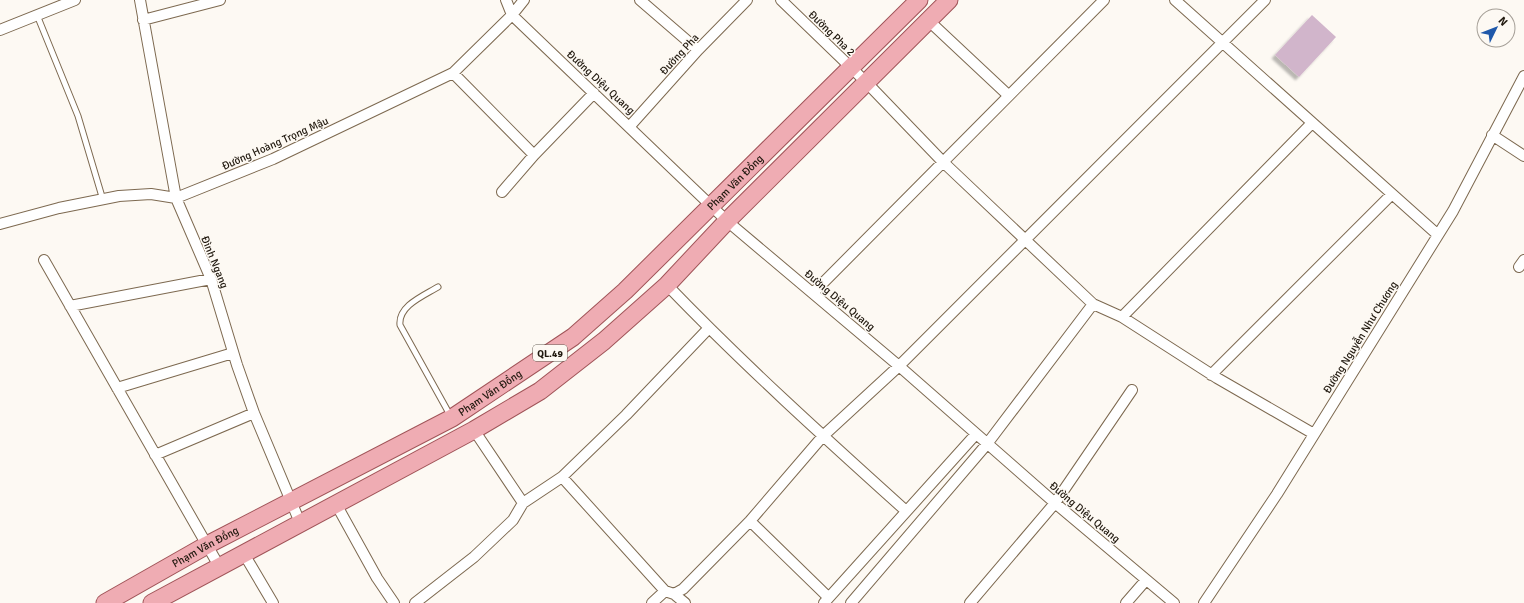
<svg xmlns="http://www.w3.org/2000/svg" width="1524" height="603" font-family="Signika,sans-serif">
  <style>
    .building { fill: #d1b5cb; filter: url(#shadow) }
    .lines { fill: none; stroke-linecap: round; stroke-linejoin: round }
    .service-casing { stroke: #7d6950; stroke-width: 7 }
    .minor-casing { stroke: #7d6950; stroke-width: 12 }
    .primary-casing { stroke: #a05458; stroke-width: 19 }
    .service { stroke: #fff; stroke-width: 5 }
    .minor { stroke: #fff; stroke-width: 10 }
    .primary { stroke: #efacb3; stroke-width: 17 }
    .labels { text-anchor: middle; stroke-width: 3; stroke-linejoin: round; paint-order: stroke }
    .shield { fill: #fdf9f3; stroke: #625c53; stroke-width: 1 }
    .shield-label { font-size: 10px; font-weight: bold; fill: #20180e }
    .street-label { font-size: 11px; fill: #20180e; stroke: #fdf9f3 }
  </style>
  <defs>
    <filter id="shadow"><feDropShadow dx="-3.5" dy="3.5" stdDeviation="1" flood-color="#0004"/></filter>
  </defs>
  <rect width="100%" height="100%" fill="#fdf9f3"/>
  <path class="building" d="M1312,15L1336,37L1299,77L1275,55Z"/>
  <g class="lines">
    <defs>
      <path id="service" d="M37,15L78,116L103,200
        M438,287C423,296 398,306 400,325L450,415"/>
      <path id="minor" d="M140,0L176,198L211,279L237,365L254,413L301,525
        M506,0L512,15L727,221L899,366L1055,503L1174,603
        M640,0L698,50
        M781,0L867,83L942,161L1093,304L1122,317L1217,378L1314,434
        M1175,0L1438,235
        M143,20L220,0
        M928,20L1008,95
        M0,30L75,0
        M453,73L534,155
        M630,126L698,50L747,0
        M1492,135L1524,156
        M502,192L534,155L594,93
        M0,224L59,208L119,196L151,194L176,198L273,159L453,73L512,15L524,0
        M44,260L219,566
        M1519,267L1524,260
        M667,285C743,364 825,438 906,511
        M813,293L1104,0
        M70,306L211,279
        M1122,317L1312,123
        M1211,375L1392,194
        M117,388L233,353
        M474,430L523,503
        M155,455L254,413
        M562,477L665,591
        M336,504L377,578L394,603
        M750,521L828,597
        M244,554L273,603
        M674,594L683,589L750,521L823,436L899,366L1265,0
        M415,603L474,557L513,520L523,503L562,477L626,415L709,328
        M652,603L665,591L674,594L685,603
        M824,603L976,434
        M851,603L987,444L1093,304
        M970,603L1055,503L1132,390
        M1126,603L1146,580
        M1204,603L1277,494L1453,211L1524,76"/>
      <g id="primary">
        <path id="s1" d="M105,603L207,545L452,418L573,337L625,291L919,0"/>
        <path d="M152,603L474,430L540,391L604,341L667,285L727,221L949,0"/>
      </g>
    </defs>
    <use href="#service" class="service-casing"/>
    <use href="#minor" class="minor-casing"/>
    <use href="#primary" class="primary-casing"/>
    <use href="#service" class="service"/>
    <use href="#minor" class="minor"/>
    <use href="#primary" class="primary"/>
  </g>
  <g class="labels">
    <rect class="shield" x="533" y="345" width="34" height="16" rx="3"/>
    <g class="shield-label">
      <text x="550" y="357">QL.49</text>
    </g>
    <g class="street-label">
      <text transform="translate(832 33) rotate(44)" y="4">Đường Pha 2</text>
      <text transform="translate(679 54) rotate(-47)" y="4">Đường Pha</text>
      <text transform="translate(601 82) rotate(43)" y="4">Đường Diệu Quang</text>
      <text transform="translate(275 143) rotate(-24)" y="4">Đường Hoàng Trọng Mậu</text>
      <text dy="4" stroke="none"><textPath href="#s1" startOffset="763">Phạm Văn Đồng</textPath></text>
      <text transform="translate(215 262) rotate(68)" y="4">Đình Ngang</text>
      <text transform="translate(840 300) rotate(40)" y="4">Đường Diệu Quang</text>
      <text transform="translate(1360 337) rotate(-58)" y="4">Đường Nguyễn Như Chương</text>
      <text dy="4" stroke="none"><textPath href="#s1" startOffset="439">Phạm Văn Đồng</textPath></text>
      <text transform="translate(1085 512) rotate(40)" y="4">Đường Diệu Quang</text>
      <text dy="4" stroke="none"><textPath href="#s1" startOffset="115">Phạm Văn Đồng</textPath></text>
    </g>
  </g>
  <g transform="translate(1496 28) rotate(47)"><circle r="19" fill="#fdf9f3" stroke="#a59f97"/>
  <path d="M0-3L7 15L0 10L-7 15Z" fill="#1f58aa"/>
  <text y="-6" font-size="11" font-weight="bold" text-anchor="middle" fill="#20180e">N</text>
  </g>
</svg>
